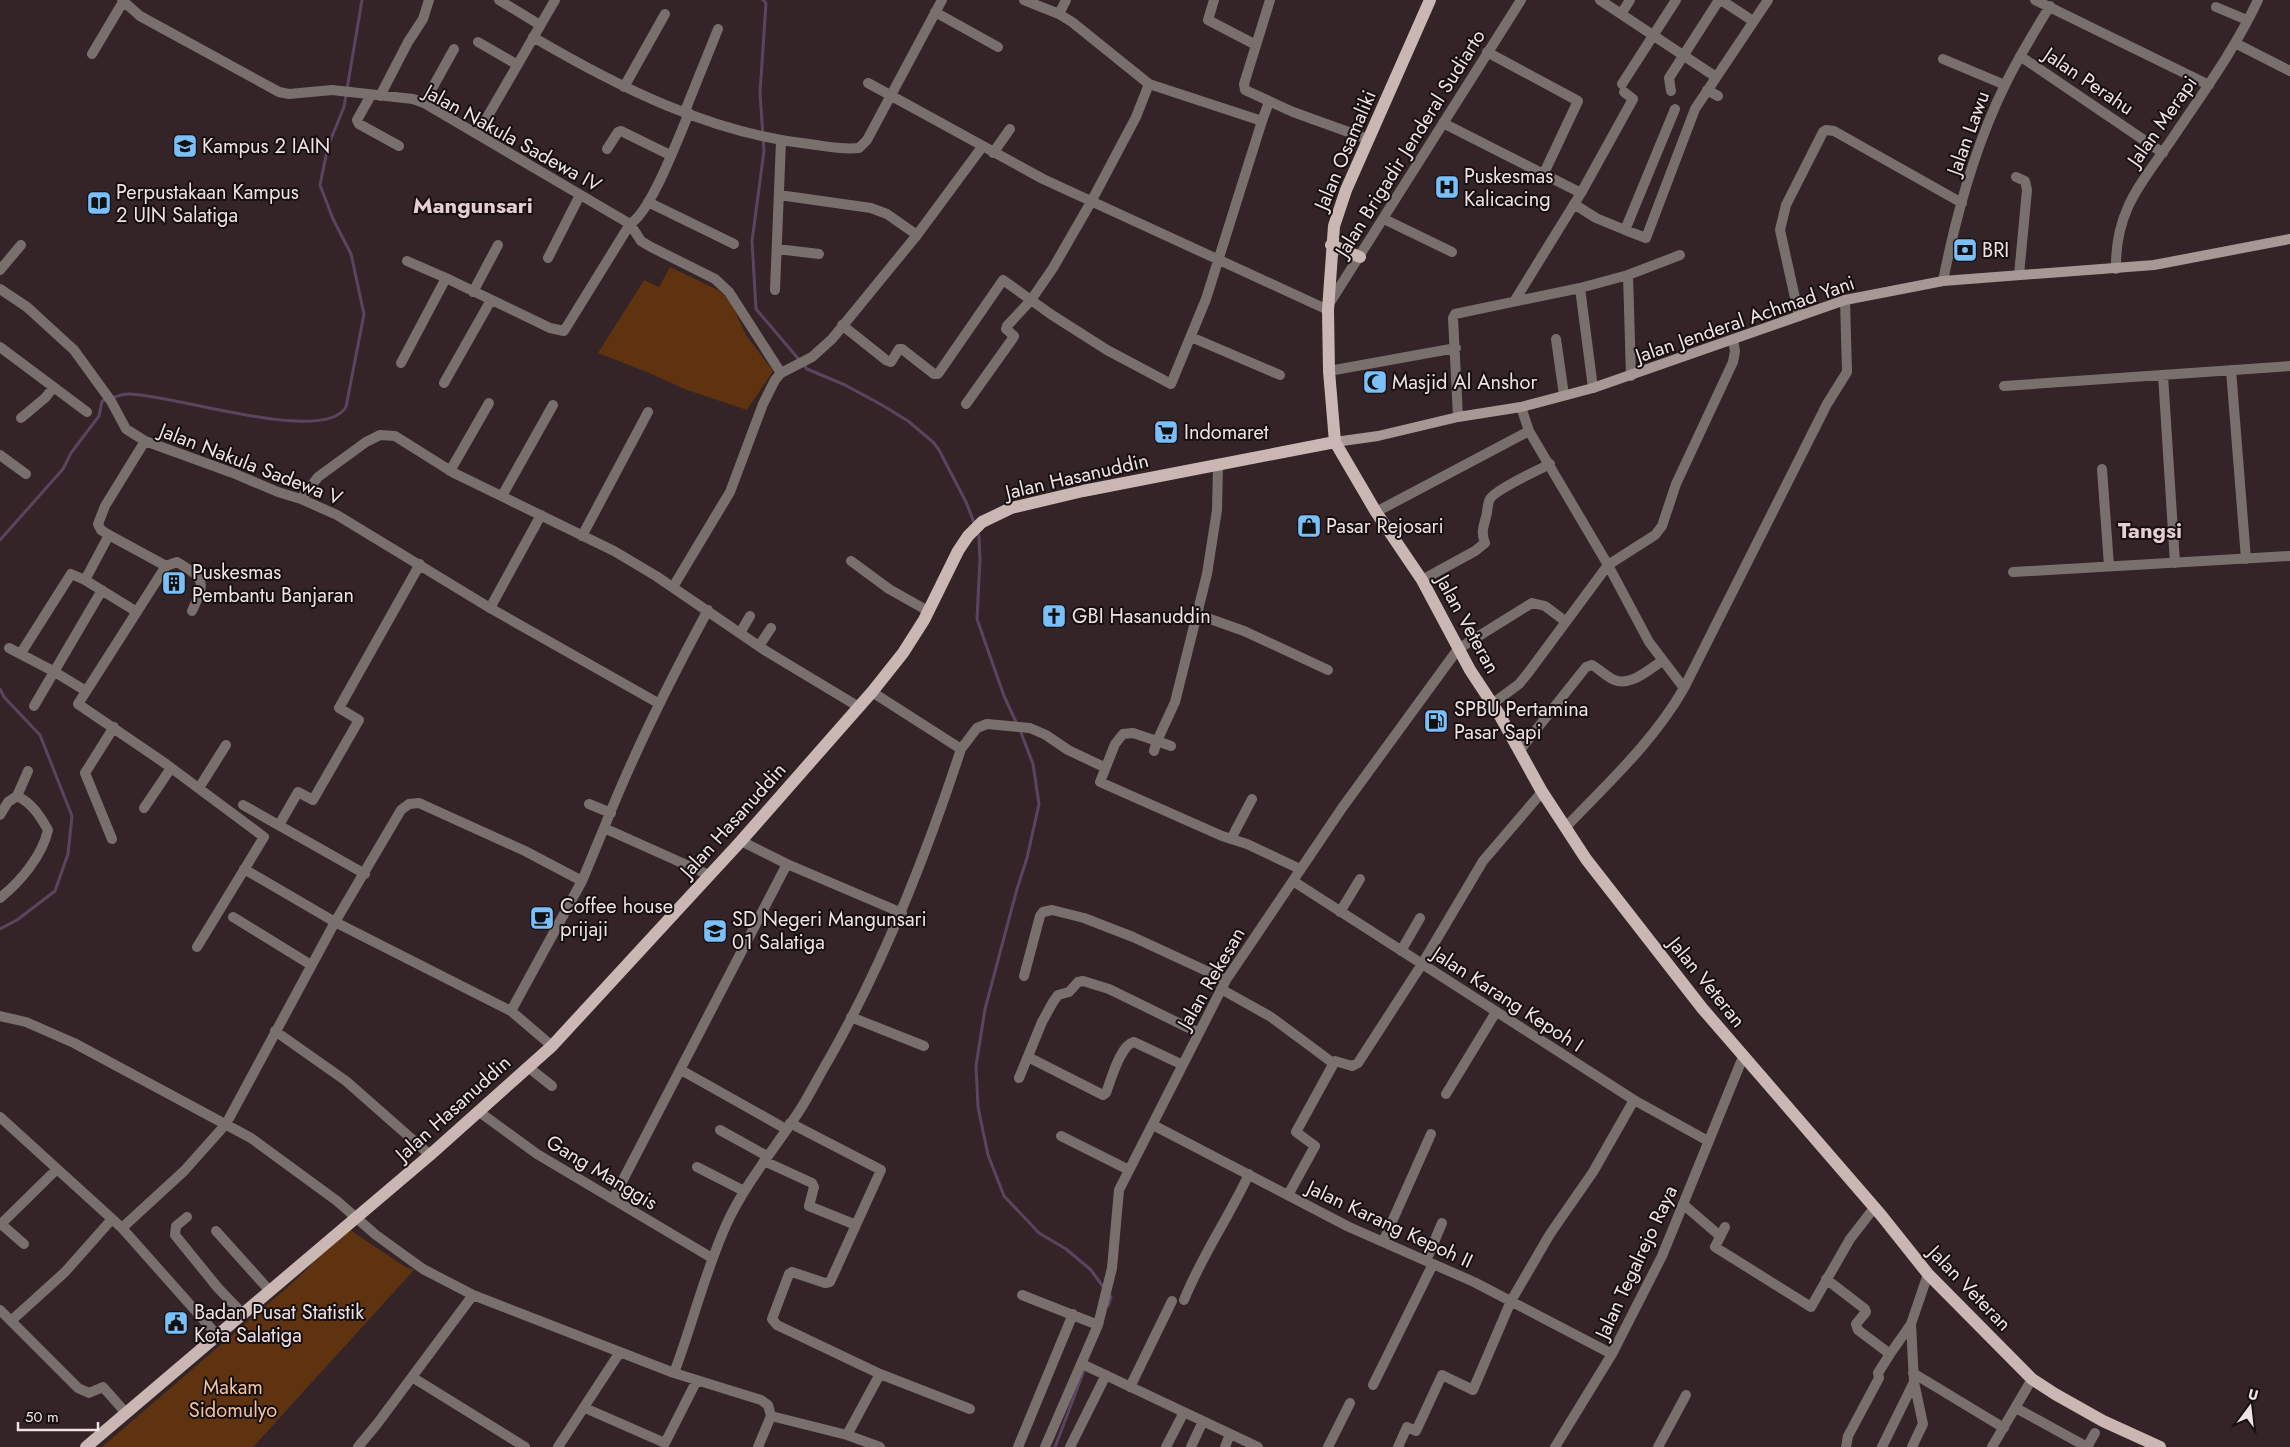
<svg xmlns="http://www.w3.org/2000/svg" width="2290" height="1447" font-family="Jost,sans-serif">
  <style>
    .green { fill: #5f3310 }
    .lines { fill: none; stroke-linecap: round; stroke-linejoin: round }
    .stream { stroke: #5b445f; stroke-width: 3 }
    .minor { stroke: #79706e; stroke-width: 10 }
    .tertiary { stroke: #79706e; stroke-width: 10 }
    .secondary { stroke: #a79895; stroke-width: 10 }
    .primary { stroke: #cab7b4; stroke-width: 12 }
    .labels { text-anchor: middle; stroke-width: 4; stroke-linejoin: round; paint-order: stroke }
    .street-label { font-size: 20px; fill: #efe3e5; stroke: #170f10 }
    .poi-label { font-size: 20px; fill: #efe3e5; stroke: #170f10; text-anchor: start }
    .park-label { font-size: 20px; fill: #f4c2a2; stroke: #170f10 }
    .quarter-label { font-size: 22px; font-weight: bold; fill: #e6cfd3; stroke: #170f10 }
  </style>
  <rect width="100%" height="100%" fill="#342327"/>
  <path class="green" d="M670,267L718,290L729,299L746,335L773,371L747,410L687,390L647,372L598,353L644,280L659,287Z
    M347,1228L404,1266L414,1270L253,1447H102L298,1278Z"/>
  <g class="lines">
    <path class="stream" d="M763,0L766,3L760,93L764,151L752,241L756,309L807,369L845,385L882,405L908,421L933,442L939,450L966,502L975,525
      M977,531L979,537L980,560L977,619L1004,696L1017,724
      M0,540L63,469L71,453L99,416L102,401C110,399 120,394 128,394C169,393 323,446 346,407L364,314L351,254L333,219L320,185L328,146L344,107L362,0
      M0,689L4,697L40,735L72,816L68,854L55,891L17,920L0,929
      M1020,730L1033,764L1039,804L1027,858L1017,889L985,1009L976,1066L978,1107L988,1155L1004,1196L1039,1233L1066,1249L1091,1270L1104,1288
      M1108,1293L1111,1297L1108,1306
      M1055,1447L1085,1368"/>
    <path class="minor" d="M122,0L140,16L279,92L289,94L332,90L413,99L424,103L630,224L641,241L651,247L715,279L729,292L781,373
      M499,0L540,25
      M1024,0L1059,14L1072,22L1149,84L1262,121L1269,102
      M1214,0L1208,20L1256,45
      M1270,0L1244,84L1245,90L1293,112L1368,139
      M1600,0L1716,77
      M1721,0L1753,21
      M2035,0L2209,85
      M2216,7L2247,20
      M935,12L998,47
      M1059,14L1066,0
      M1621,14L1630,0
      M533,37C618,87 710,133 809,144C825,146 842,150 859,148L867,140L942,0
      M478,42L516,64
      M2235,43L2290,71
      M1487,52L1578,101L1544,173
      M92,54L123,2
      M2020,56L2163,153
      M1943,59L2005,85
      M868,83L1043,179L1328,310
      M1622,84L1676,0
      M624,87L665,14
      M1707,90L1718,96
      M1671,91L1669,78L1719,0
      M371,95L357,120L359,124L399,146
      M380,96L408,42L423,19L429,0
      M424,103L454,49
      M685,111L718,29
      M1443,123L1581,193
      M478,133L555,0
      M607,149L618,132L621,131L670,155
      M993,153L1010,129
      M2016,177L2025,181L2027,190L2019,275
      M779,195L871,208L887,214L917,235
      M648,202L734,244
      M1574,204L1596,218L1625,230L1675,109
      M1384,219L1452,252
      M1625,230L1646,238L1695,109L1768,0
      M777,249L819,254
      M548,258L580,195
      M407,261L446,278
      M2116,269C2115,207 2144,181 2176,133C2205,90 2236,47 2258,0
      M0,270L21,245
      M1943,281C1956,215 1975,146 2005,85C2018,58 2034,32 2050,6
      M1580,288L1593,388
      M0,289L27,307L74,350L111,401L126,429L145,441L233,473L278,492L301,499L337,515L490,608L658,703
      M775,290L781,141
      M473,292L498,245
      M1515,300L1581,193L1633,99L1624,92
      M1799,316L1780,230L1786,205L1823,132L1826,130L1834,131L1962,203
      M842,325L886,360L891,362L899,349H902L934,374H938L1003,280L1052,315L1107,350L1171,384L1206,299L1262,121
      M1191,337L1280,375
      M1556,339L1564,395
      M0,347L87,412
      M401,363L446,278L550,328L564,331L630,224C651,212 678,138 689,113
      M2231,370L2246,559
      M1329,371L1456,348
      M2163,375L2175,563
      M1631,376L1628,275L1680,255
      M444,383L491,300
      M2004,386L2290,366
      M966,404L1013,338L1014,336L1006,329L1007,326L1031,300L1053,268L1091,202L1136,117L1149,84
      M1521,407L1529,431L1608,565L1649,642L1684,688
      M1458,417L1453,318L1455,314L1580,288L1628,275
      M21,418L45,398L53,388
      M145,441L105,506L98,524L101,530L109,535L166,566L177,562C205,579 206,581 192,611
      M0,455L26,474
      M1218,465L1217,510L1207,574L1175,702L1157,741L1133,733L1123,734L1115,744L1100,782L1222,836L1247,844L1300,869
      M2102,469L2109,566
      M450,471L489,403
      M502,496L553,405
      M301,499L318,477L366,442L380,435L395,436L454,473L614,551L656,576L766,651L859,707
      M1376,512L1529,431
      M582,536L648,412
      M851,561L889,589L928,611
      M166,566L78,704L166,764L264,837L197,947
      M2013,572L2290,556
      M85,580L109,535
      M1422,580L1475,551L1485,543C1481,533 1483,528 1486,517C1488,511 1487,504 1490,499C1495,490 1538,470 1550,464
      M673,587L730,492L763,404L775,380L781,373L812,357L832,339L917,235L982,147
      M490,608L541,515
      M1196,614L1244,631L1328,670
      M740,633L750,616
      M759,646L771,628
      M9,648L53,671L86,691
      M21,653L71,574L85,580L137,612
      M872,692L961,749
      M1492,704L1519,684L1528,673L1608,565L1655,535L1662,526L1676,484L1733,362L1735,351L1733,340
      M34,706L102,590
      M1520,750L1586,667L1592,665C1599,669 1605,675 1612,679C1630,688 1648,670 1662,661
      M1154,751L1157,741L1171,746
      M199,788L226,745
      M589,804L611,813
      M243,805L365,874
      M144,808L171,768
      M0,815L8,802L17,796L28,771
      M279,825L298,792L313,800L359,720L339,708L420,564
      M1566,827C1607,784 1654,741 1684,688L1827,404L1847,372L1845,300
      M604,828C634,752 669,682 708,610
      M112,839L85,773L114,727
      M1231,839L1252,799
      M741,841L787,864L902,913
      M244,869L335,922L401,810L409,804L419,803L525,851L582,881
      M1293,881L1634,1100L1708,1141
      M0,898C21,881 42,856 48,830C40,816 32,803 17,796
      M1340,912L1360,879
      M233,917L311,965
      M1401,951L1420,918
      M1024,976L1040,916L1043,912L1052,910L1084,918L1133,937L1226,980
      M1221,989L1271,1017L1333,1063
      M511,1011L552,1046
      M0,1016L26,1022L74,1043L251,1138L337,1201L376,1235L423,1269L473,1295L674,1373L761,1400L768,1405L771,1416L758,1447
      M851,1017L924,1046
      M275,1031L346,1081L430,1155
      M1028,1057L1103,1095L1106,1093C1111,1080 1120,1045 1134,1042L1183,1065
      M528,1067L552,1086
      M681,1070L786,1129
      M1019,1078L1042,1022L1053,1002L1058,995L1069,992L1078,982L1083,981L1109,989L1199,1033
      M1446,1094L1496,1012
      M478,1111L537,1154L712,1258
      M0,1117L122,1228
      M790,1123L881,1170L830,1282L825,1283L792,1272L789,1274L772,1319L777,1325L880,1374
      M1153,1125L1349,1227L1474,1282L1612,1354
      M720,1130L767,1156
      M1061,1136L1129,1170
      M764,1161L812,1183L814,1187L809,1206L856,1225
      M697,1167L744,1191
      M1288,1195L1315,1146L1296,1132L1335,1061L1352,1066L1358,1063L1422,964L1483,861L1542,792
      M613,1199L787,864
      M1684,1205L1720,1236
      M187,1217L176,1226L175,1235L218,1288L242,1313
      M1,1224L24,1244
      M0,1225L57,1169
      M1725,1227L1715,1247L1811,1307L1850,1239L1874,1208
      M216,1231L269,1290
      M1383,1242L1431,1134
      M1426,1261L1442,1223
      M1826,1279L1865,1309L1866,1312L1856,1324L1858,1330L1890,1354L1911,1324L1928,1274
      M1022,1295L1098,1325
      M1184,1300C1201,1257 1229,1217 1249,1174
      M0,1310L78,1388L89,1393L103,1387L126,1413
      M12,1320L65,1272L112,1219
      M1911,1324L1914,1382L1923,1424L1912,1447
      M217,1335L122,1228L184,1171L226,1124L335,922L511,1011L582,881L604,828L709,875
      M1082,1364L1258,1447
      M674,1373C693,1323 705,1271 727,1223C747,1180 778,1145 803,1105C812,1090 820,1074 829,1059C885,961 926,856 961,749L977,728L987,724L1030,728L1046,735L1068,750L1104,767
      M1913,1373L2004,1428
      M412,1377L525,1447
      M1373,1385L1433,1264
      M1130,1387L1172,1301
      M585,1408L665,1443L697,1380
      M2016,1408L2087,1447
      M771,1416L847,1435L880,1374L970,1409
      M847,1435L880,1447
      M358,1447L377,1424L473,1295
      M558,1447L620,1352
      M1018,1447L1073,1314
      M1045,1447L1098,1325L1112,1268L1119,1190L1226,980L1342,808L1458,649L1532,603L1545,606L1565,621
      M1070,1447L1106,1375
      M1166,1447L1184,1412
      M1191,1447L1203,1421
      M1225,1447L1230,1434
      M1328,1447L1350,1403
      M1398,1447L1407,1427L1416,1431L1442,1375L1473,1390L1511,1301L1550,1234L1593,1172L1634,1100
      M1555,1447L1612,1354L1662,1256L1743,1057
      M1658,1447L1686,1395
      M1846,1447L1848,1436L1879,1378L1878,1373L1890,1354
      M1882,1447L1914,1382
      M1992,1447L2032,1379
      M2087,1447L2095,1433"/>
    <path class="tertiary" d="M1329,304L1521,0"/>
    <path class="secondary" d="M1335,442L1378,436L1458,417L1521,407L1593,388L1845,300L1943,281L2154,265L2290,239"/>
    <path class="primary" d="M1430,0L1346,190L1334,226L1328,310L1329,371L1335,442L1376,512L1422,580L1470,670L1499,714L1541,790L1586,859L1702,1008L1881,1215L1928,1274L2032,1379L2055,1394L2103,1421L2160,1447
      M1331,245L1360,257
      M86,1447L430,1155L552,1046L741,841L872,692L903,653L924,620L958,551L968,536L982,522L1011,508L1083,491L1335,442"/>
  </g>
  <defs>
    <symbol id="university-square" viewBox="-11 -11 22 22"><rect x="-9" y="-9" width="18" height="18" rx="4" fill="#7abff8" stroke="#170f10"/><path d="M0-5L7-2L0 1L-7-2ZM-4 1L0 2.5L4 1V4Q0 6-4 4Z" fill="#111"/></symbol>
    <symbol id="hospital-square" viewBox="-11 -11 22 22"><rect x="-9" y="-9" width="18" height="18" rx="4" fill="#7abff8" stroke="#170f10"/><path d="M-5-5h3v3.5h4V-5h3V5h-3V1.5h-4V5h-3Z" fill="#111"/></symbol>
    <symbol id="library-square" viewBox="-11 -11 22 22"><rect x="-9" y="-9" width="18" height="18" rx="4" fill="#7abff8" stroke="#170f10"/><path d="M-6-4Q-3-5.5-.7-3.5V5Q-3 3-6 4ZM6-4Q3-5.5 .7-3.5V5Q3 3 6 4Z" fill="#111"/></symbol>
    <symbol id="bank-square" viewBox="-11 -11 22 22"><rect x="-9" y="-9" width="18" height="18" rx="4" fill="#7abff8" stroke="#170f10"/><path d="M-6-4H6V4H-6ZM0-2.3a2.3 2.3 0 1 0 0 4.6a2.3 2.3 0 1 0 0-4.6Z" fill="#111"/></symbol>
    <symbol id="mosque-square" viewBox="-11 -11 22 22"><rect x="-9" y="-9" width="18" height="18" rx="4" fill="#7abff8" stroke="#170f10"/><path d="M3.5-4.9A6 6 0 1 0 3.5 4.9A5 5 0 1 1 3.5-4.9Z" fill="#111"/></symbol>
    <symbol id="supermarket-square" viewBox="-11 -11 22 22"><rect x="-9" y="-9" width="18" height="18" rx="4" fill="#7abff8" stroke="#170f10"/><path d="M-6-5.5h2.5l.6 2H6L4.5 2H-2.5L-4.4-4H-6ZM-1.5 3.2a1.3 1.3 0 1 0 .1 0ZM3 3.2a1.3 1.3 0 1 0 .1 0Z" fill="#111"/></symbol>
    <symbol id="shop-square" viewBox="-11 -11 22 22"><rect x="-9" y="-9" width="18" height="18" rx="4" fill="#7abff8" stroke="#170f10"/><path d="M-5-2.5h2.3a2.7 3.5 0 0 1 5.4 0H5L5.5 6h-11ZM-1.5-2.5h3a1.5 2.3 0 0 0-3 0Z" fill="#111"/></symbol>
    <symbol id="building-square" viewBox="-11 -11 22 22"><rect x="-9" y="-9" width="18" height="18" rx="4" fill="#7abff8" stroke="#170f10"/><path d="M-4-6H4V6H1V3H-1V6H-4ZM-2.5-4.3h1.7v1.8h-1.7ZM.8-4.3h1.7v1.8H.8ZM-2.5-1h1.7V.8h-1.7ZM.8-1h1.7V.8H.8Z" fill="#111"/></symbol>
    <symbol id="church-square" viewBox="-11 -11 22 22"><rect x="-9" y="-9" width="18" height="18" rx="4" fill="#7abff8" stroke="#170f10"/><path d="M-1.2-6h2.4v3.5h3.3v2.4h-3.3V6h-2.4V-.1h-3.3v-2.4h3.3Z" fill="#111"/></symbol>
    <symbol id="fuel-square" viewBox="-11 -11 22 22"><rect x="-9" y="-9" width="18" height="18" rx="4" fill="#7abff8" stroke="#170f10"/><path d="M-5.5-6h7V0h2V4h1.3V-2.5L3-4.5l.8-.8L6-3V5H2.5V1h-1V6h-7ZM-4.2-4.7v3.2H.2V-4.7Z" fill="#111"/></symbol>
    <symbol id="cafe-square" viewBox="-11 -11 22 22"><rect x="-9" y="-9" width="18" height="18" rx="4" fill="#7abff8" stroke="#170f10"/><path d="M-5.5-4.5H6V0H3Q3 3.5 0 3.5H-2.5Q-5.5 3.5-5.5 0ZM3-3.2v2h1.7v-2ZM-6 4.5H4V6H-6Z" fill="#111"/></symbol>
    <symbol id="school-square" viewBox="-11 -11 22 22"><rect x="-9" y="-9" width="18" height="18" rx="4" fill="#7abff8" stroke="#170f10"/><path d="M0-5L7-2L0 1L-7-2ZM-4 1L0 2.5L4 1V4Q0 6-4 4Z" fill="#111"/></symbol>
    <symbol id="civic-square" viewBox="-11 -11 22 22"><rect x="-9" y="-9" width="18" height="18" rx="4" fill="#7abff8" stroke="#170f10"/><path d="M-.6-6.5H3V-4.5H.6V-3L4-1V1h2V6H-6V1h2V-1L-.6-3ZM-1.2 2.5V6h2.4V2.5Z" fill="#111"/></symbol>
  </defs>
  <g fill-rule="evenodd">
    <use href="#university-square" x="171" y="132" width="28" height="28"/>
    <use href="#hospital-square" x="1433" y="173" width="28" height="28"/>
    <use href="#library-square" x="85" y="189" width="28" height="28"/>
    <use href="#bank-square" x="1951" y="236" width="28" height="28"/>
    <use href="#mosque-square" x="1361" y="368" width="28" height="28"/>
    <use href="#supermarket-square" x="1152" y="418" width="28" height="28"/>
    <use href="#shop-square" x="1295" y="512" width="28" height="28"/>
    <use href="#building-square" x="160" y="569" width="28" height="28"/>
    <use href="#church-square" x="1040" y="602" width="28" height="28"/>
    <use href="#fuel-square" x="1422" y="707" width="28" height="28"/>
    <use href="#cafe-square" x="528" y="904" width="28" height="28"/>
    <use href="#school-square" x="701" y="917" width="28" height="28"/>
    <use href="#civic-square" x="162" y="1309" width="28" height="28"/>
  </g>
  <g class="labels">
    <g class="street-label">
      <text transform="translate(2089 81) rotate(34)" y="7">Jalan Perahu</text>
      <text transform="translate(2162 121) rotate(-55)" y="7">Jalan Merapi</text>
      <text transform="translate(1968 133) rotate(-70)" y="7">Jalan Lawu</text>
      <text transform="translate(513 138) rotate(29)" y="7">Jalan Nakula Sadewa IV</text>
      <text transform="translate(1410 143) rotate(-58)" y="7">Jalan Brigadir Jenderal Sudiarto</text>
      <text transform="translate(1345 150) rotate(-67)" y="7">Jalan Osamaliki</text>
      <text transform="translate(1745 319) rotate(-19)" y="7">Jalan Jenderal Achmad Yani</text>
      <text transform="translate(251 464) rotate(21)" y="7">Jalan Nakula Sadewa V</text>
      <text transform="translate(1077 476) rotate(-13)" y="7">Jalan Hasanuddin</text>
      <text transform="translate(1468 624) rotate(61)" y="7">Jalan Veteran</text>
      <text transform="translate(733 820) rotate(-48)" y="7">Jalan Hasanuddin</text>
      <text transform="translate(1211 978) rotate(-60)" y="7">Jalan Rekesan</text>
      <text transform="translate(1707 982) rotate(51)" y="7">Jalan Veteran</text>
      <text transform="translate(1508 999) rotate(33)" y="7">Jalan Karang Kepoh I</text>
      <text transform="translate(453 1108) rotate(-42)" y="7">Jalan Hasanuddin</text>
      <text transform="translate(602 1172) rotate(31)" y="7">Gang Manggis</text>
      <text transform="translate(1390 1224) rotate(25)" y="7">Jalan Karang Kepoh II</text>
      <text transform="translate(1636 1262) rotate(-65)" y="7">Jalan Tegalrejo Raya</text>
      <text transform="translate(1970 1288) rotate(46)" y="7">Jalan Veteran</text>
    </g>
    <g class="poi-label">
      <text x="202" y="153">Kampus 2 IAIN</text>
      <text x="1464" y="183">Puskesmas<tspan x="1464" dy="23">Kalicacing</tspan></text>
      <text x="116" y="199">Perpustakaan Kampus<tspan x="116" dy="23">2 UIN Salatiga</tspan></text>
      <text x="1982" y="257">BRI</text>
      <text x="1392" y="389">Masjid Al Anshor</text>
      <text x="1184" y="439">Indomaret</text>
      <text x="1326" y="533">Pasar Rejosari</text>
      <text x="192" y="579">Puskesmas<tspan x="192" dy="23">Pembantu Banjaran</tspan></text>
      <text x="1072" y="623">GBI Hasanuddin</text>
      <text x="1454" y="716">SPBU Pertamina<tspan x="1454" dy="23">Pasar Sapi</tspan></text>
      <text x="560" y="913">Coffee house<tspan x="560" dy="23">prijaji</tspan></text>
      <text x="732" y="926">SD Negeri Mangunsari<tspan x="732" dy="23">01 Salatiga</tspan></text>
      <text x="194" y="1319">Badan Pusat Statistik<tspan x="194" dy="23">Kota Salatiga</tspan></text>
    </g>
    <g class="park-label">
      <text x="233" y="1394">Makam<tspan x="233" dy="23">Sidomulyo</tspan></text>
    </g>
    <g class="quarter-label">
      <text x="473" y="213">Mangunsari</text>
      <text x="2150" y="538">Tangsi</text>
    </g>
  </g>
  <g transform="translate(2250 1407) rotate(15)" stroke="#170f10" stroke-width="4" paint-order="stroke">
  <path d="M0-4L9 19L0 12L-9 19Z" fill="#efe3e5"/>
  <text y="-8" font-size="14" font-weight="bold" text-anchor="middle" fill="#efe3e5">U</text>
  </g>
  <path d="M18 1422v8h80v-8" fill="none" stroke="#efe3e5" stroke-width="2.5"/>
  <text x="25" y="1422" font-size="15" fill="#efe3e5" stroke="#170f10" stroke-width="4" paint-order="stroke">50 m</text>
</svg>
